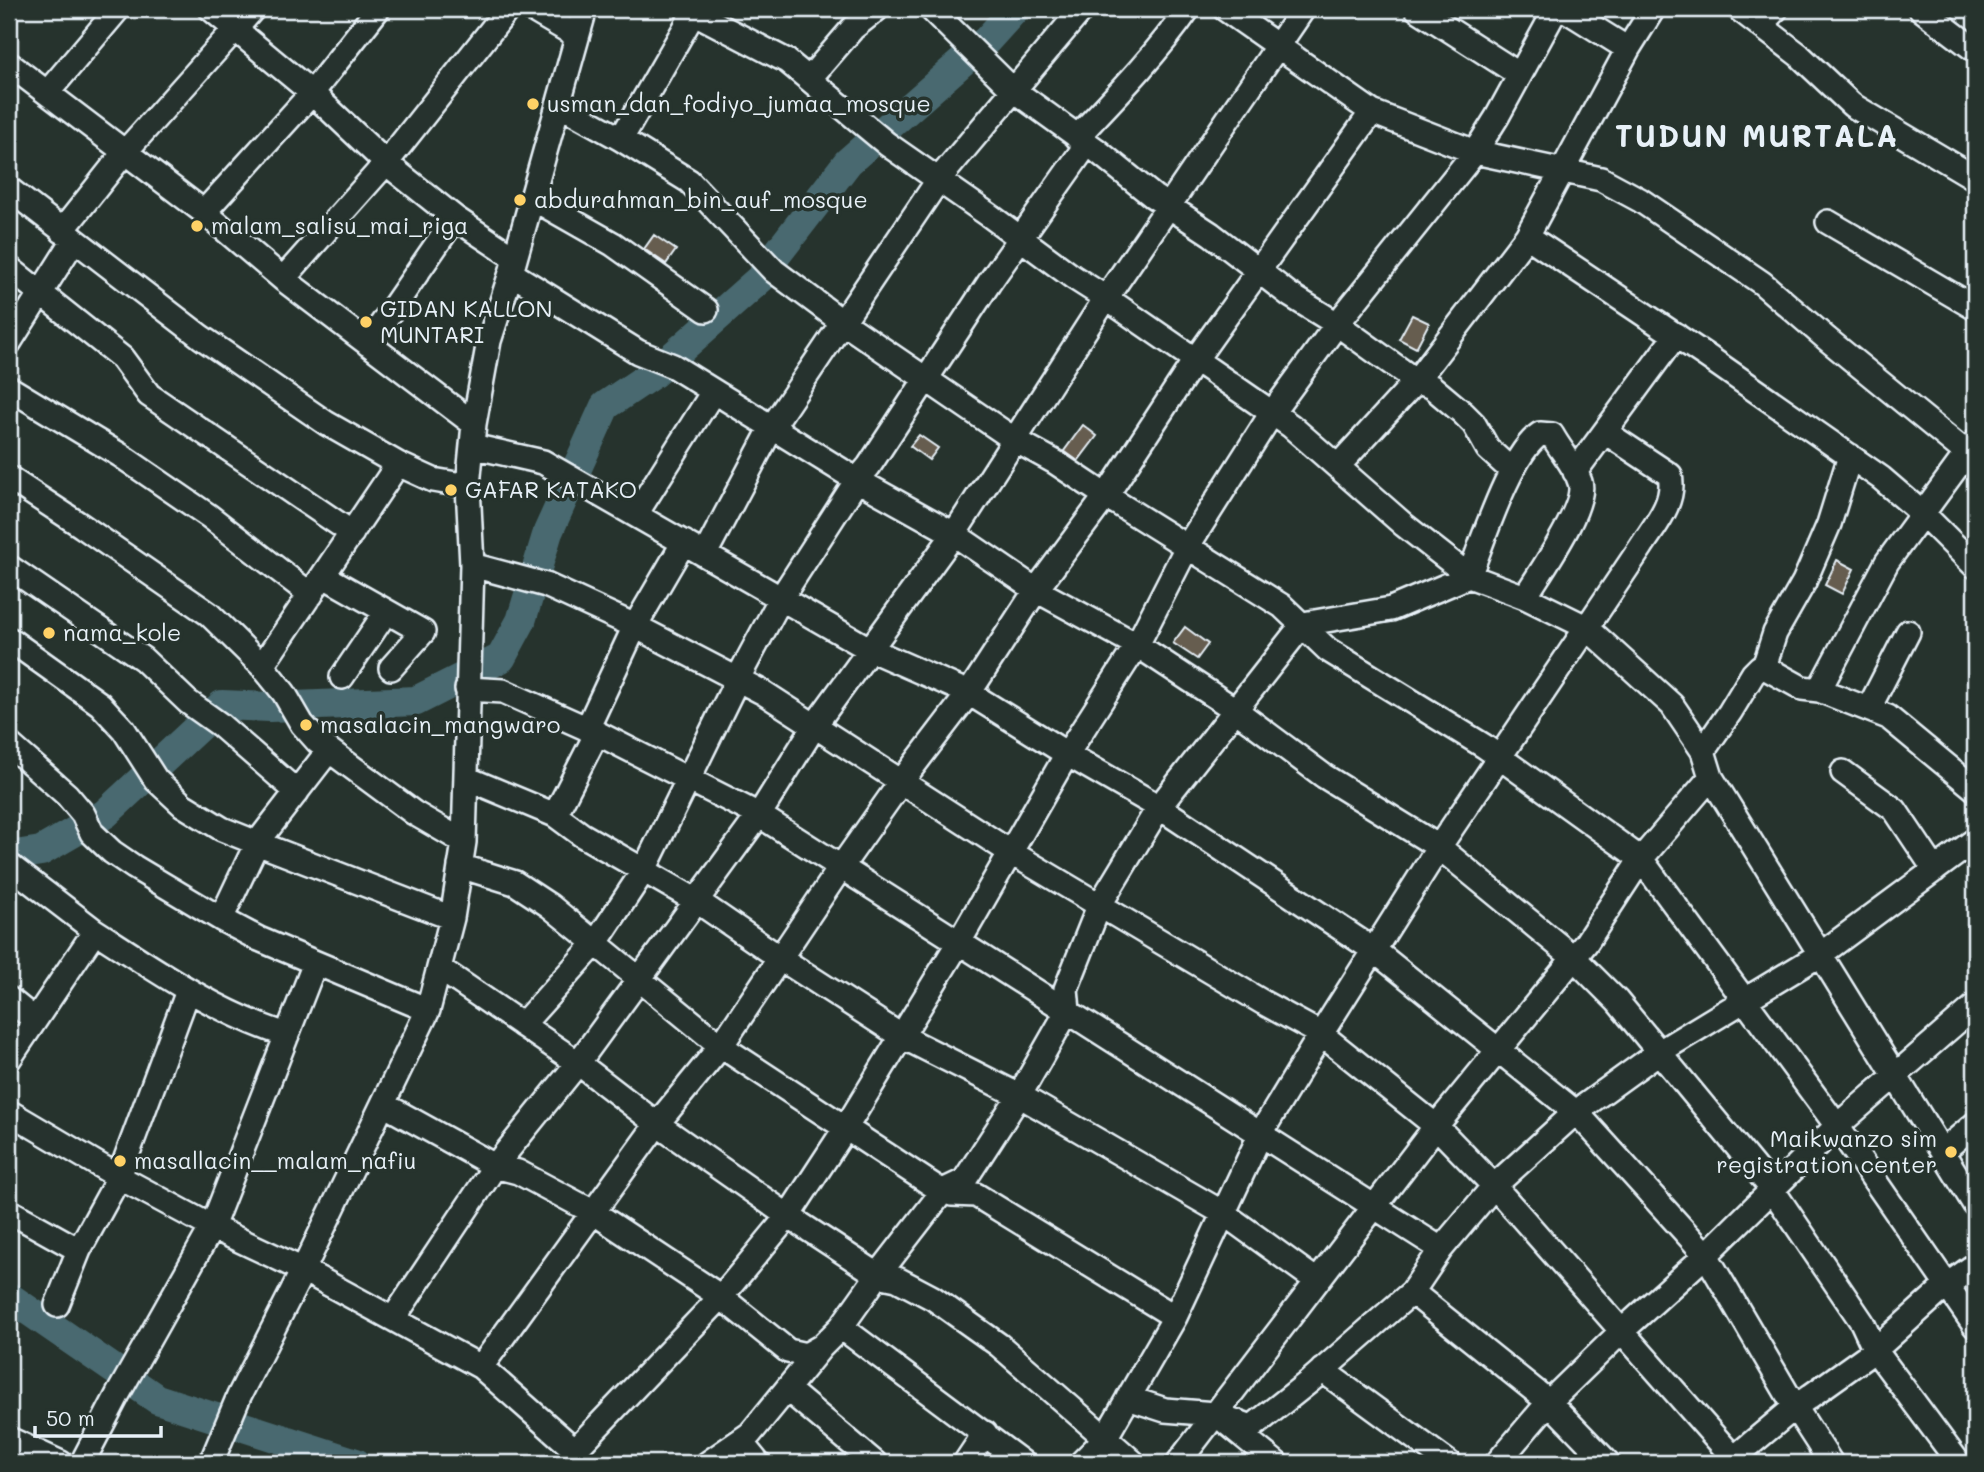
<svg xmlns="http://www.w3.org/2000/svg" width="1984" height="1472" font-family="Mali,sans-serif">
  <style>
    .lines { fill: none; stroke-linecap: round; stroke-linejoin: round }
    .river { stroke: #49696f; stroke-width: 30 }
    .building { fill: #665d4f; stroke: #e8f1f8; stroke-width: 2 }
    .minor-casing { stroke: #e8f1f8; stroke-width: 28 }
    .minor { stroke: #26332d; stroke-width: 23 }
    .poi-dot { fill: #ffd166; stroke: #26332d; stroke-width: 2.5 }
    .labels { text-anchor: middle; stroke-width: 7; stroke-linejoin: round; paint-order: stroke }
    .poi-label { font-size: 23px; fill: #e8f1f8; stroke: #26332d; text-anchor: start }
    .district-label { font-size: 30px; font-weight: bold; letter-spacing: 2px; fill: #e8f1f8; stroke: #26332d }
  </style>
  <rect width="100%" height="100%" fill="#26332d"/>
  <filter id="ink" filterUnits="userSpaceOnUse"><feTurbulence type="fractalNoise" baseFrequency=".0143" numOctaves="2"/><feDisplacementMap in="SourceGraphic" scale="14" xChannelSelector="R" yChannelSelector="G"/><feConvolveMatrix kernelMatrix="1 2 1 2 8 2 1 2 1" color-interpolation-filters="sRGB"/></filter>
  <g filter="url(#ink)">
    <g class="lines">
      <path class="river" d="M777,254L848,162L987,40L1015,9
        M9,856L41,851L105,814L222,705L270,707L416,701L501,658L521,621L548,532L605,406L654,373L761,278
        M9,1297L157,1399L356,1463"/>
    </g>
    <path class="building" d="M654,235L676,250L666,264L644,249Z
      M1412,315L1429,323L1416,348L1399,339Z
      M1083,425L1097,436L1078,461L1064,451Z
      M919,435L938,448L929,460L910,446Z
      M1837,560L1854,569L1842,594L1825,585Z
      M1185,627L1208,644L1197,659L1173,643Z"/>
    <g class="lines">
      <defs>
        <path id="minor" d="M211,9L312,93L386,163L455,218L515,258
          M531,9L577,36
          M687,9L787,61L887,144L989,215L1073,277L1106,298L1291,426L1404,525L1469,576L1525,597L1586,627L1672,705L1703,751L1711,777L1975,1205
          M931,9L1012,89L1095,149L1153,196L1211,234L1290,295L1337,324L1416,381L1432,387L1463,413L1474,424L1488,449L1512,471
          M1225,9L1372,112L1475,152L1601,179L1640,200L1762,283L1827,339L1975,460
          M1417,9L1520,75
          M1739,9L1799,55L1852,105L1975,178
          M1921,9L1975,50
          M1760,25L1776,9
          M1628,49L1653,9
          M9,64L204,212L283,279L474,424
          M809,79L853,28L877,9
          M47,93L118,9
          M558,104L621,139L689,181L774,271L841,321L1015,440L1055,462L1106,496L1282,606L1328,650L1484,746L1641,859L1837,1126L1975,1326
          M1077,137C1116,96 1156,55 1188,9
          M621,139L696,9
          M9,189L201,337L326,423L398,464L433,480L468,486
          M532,198L613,244L706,310
          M204,212L312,93L378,9
          M1828,222L1975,308
          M62,231L124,153L253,9
          M1527,236L1708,357L1881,478L1923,514L1975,566
          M9,268L122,358L149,395L352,533
          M511,273L638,352L673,366L857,480L869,466L989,283L1087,144
          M283,279L386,163L508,9
          M9,343L74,240
          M368,344L455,218
          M9,388L120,455L209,516L311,595
          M472,446L543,462L871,650L969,693L1067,754L1159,807L1375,951L1579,1115L1706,1255L1795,1407L1831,1463
          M1338,466L1416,381L1527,236L1628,49L1564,9
          M1575,472L1676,335
          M9,478L82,526L209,614L262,666L284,693L302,724L318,742L414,813L464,842
          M636,514L713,392
          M705,554L772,427L939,179L1082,9
          M472,565L546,585L635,626L764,693L1010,852L1264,1003L1321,1034L1436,1126L1494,1186L1738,1463
          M9,567L143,659L188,702L219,724L297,792
          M324,576L423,632L391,668
          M9,639L100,704L124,730L156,780L183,805L222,829L257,843L452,918
          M262,666L398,464
          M1764,667L1775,633L1804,582L1829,524L1850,456
          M342,677L386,612
          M467,689L503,691L597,733L759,815L1441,1249
          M1819,690L1887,562L1975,442
          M1869,708L1908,632
          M587,729L635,626L684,542
          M9,744L67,795L83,814L92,833L112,852L134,867L221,919L259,939L428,1010
          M1703,751L1730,712L1753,674L1760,667H1764L1802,688L1819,690L1888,717L1975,789
          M1843,772L1895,810L1935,870
          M466,778L555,815L582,835L697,901L780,958L901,1036L1024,1098L1223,1213L1317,1281
          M555,815L597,733
          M9,865L95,931L9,1059
          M460,866L515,883L550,906L721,1046L940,1190L952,1194L976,1195L1175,1317
          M221,919L257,843L329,750
          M95,931C157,971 217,1013 287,1035
          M439,968L578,1063L657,1124L788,1216L878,1275L897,1279L933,1298L999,1345L1134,1463
          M9,999L35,1020
          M522,1025L595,944L644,870L737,680L781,598L857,480L954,534L1036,590L1137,645L1234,709L1324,776L1439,847L1574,958L1617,1001L1772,1189L1862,1322L1875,1350L1959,1463
          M383,1104L495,1166L518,1172L593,1212L721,1297L788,1351L806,1355L822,1346L841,1327L878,1275L943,1191L964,1181L1019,1096L1068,1010L1066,989L1099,906L1159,807L1303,624L1391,609L1469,576C1483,541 1510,454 1540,434L1552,435C1560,450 1575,466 1580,482C1588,506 1538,575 1525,597
          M9,1112L119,1177L212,1227L303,1270L481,1367L575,1450L582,1463
          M1943,1151L1975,1124
          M9,1211L79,1250
          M1412,1292L1549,1402L1608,1463
          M57,1305L79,1250L119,1177L188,991
          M393,1319L495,1166L578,1063L759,815L815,725L954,534L1106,298L1303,9
          M841,1327L1023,1463
          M481,1367L657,1124L721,1046L841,867L901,782L969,693L1036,590L1106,496L1195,360L1372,112
          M1322,1370L1449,1463
          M787,1389L875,1463
          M1128,1398L1165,1410L1215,1414L1252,1427L1310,1381L1412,1292L1441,1249L1494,1186L1576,1112L1659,1052L1821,954L1975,840
          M1227,1423L1276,1463
          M9,1439L61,1463
          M740,1441L758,1463
          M575,1450L721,1297L788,1216L845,1129L959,942L1067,754L1137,645L1187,547L1272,413L1337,324L1475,152L1497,117L1556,9
          M82,1463L118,1394L212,1227L315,963
          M211,1463L239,1396L303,1270L428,1010L452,918L464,842L472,565L468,486L474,424L489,341L511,273L585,9
          M708,1463L750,1434L822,1346
          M965,1463L985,1433
          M1081,1463L1104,1440L1175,1317L1261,1133L1321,1034L1439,847L1641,547C1655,525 1676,502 1670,475L1605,432
          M1178,1463L1436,1126L1586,943L1641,859L1711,777
          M1497,1463L1549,1402L1623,1330L1706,1255L1837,1126L1975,1006
          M1728,1463L1795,1407L1875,1350L1947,1285L1975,1265"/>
      </defs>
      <use href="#minor" class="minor-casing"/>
      <use href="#minor" class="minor"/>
    </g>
  </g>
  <g class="poi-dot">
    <circle cx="533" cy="104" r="7"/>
    <circle cx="520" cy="200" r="7"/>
    <circle cx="197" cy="226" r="7"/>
    <circle cx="366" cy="322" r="7"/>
    <circle cx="451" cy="490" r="7"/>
    <circle cx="49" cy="633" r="7"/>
    <circle cx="306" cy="725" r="7"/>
    <circle cx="1951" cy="1152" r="7"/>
    <circle cx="120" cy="1161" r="7"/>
  </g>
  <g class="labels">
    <g class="poi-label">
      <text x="547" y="112">usman_dan_fodiyo_jumaa_mosque</text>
      <text x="534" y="208">abdurahman_bin_auf_mosque</text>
      <text x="211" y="234">malam_salisu_mai_riga</text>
      <text x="380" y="317">GIDAN KALLON<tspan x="380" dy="26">MUNTARI</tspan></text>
      <text x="465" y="498">GAFAR KATAKO</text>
      <text x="63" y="641">nama_kole</text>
      <text x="320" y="733">masalacin_mangwaro</text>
      <text x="1937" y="1147" text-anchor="end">Maikwanzo sim<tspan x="1937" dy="26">registration center</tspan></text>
      <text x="134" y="1169">masallacin__malam_nafiu</text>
    </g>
    <g class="district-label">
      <text x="1757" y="147">TUDUN MURTALA</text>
    </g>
  </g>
  <rect width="1984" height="1472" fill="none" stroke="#26332d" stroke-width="35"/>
  <rect x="18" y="18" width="1949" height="1437" fill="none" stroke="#e8f1f8" stroke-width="2.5" filter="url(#ink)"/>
  <path d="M35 1426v10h126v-10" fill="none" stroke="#e8f1f8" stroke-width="3.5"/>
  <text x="46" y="1426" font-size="21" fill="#e8f1f8" stroke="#26332d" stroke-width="5" paint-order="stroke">50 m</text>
</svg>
